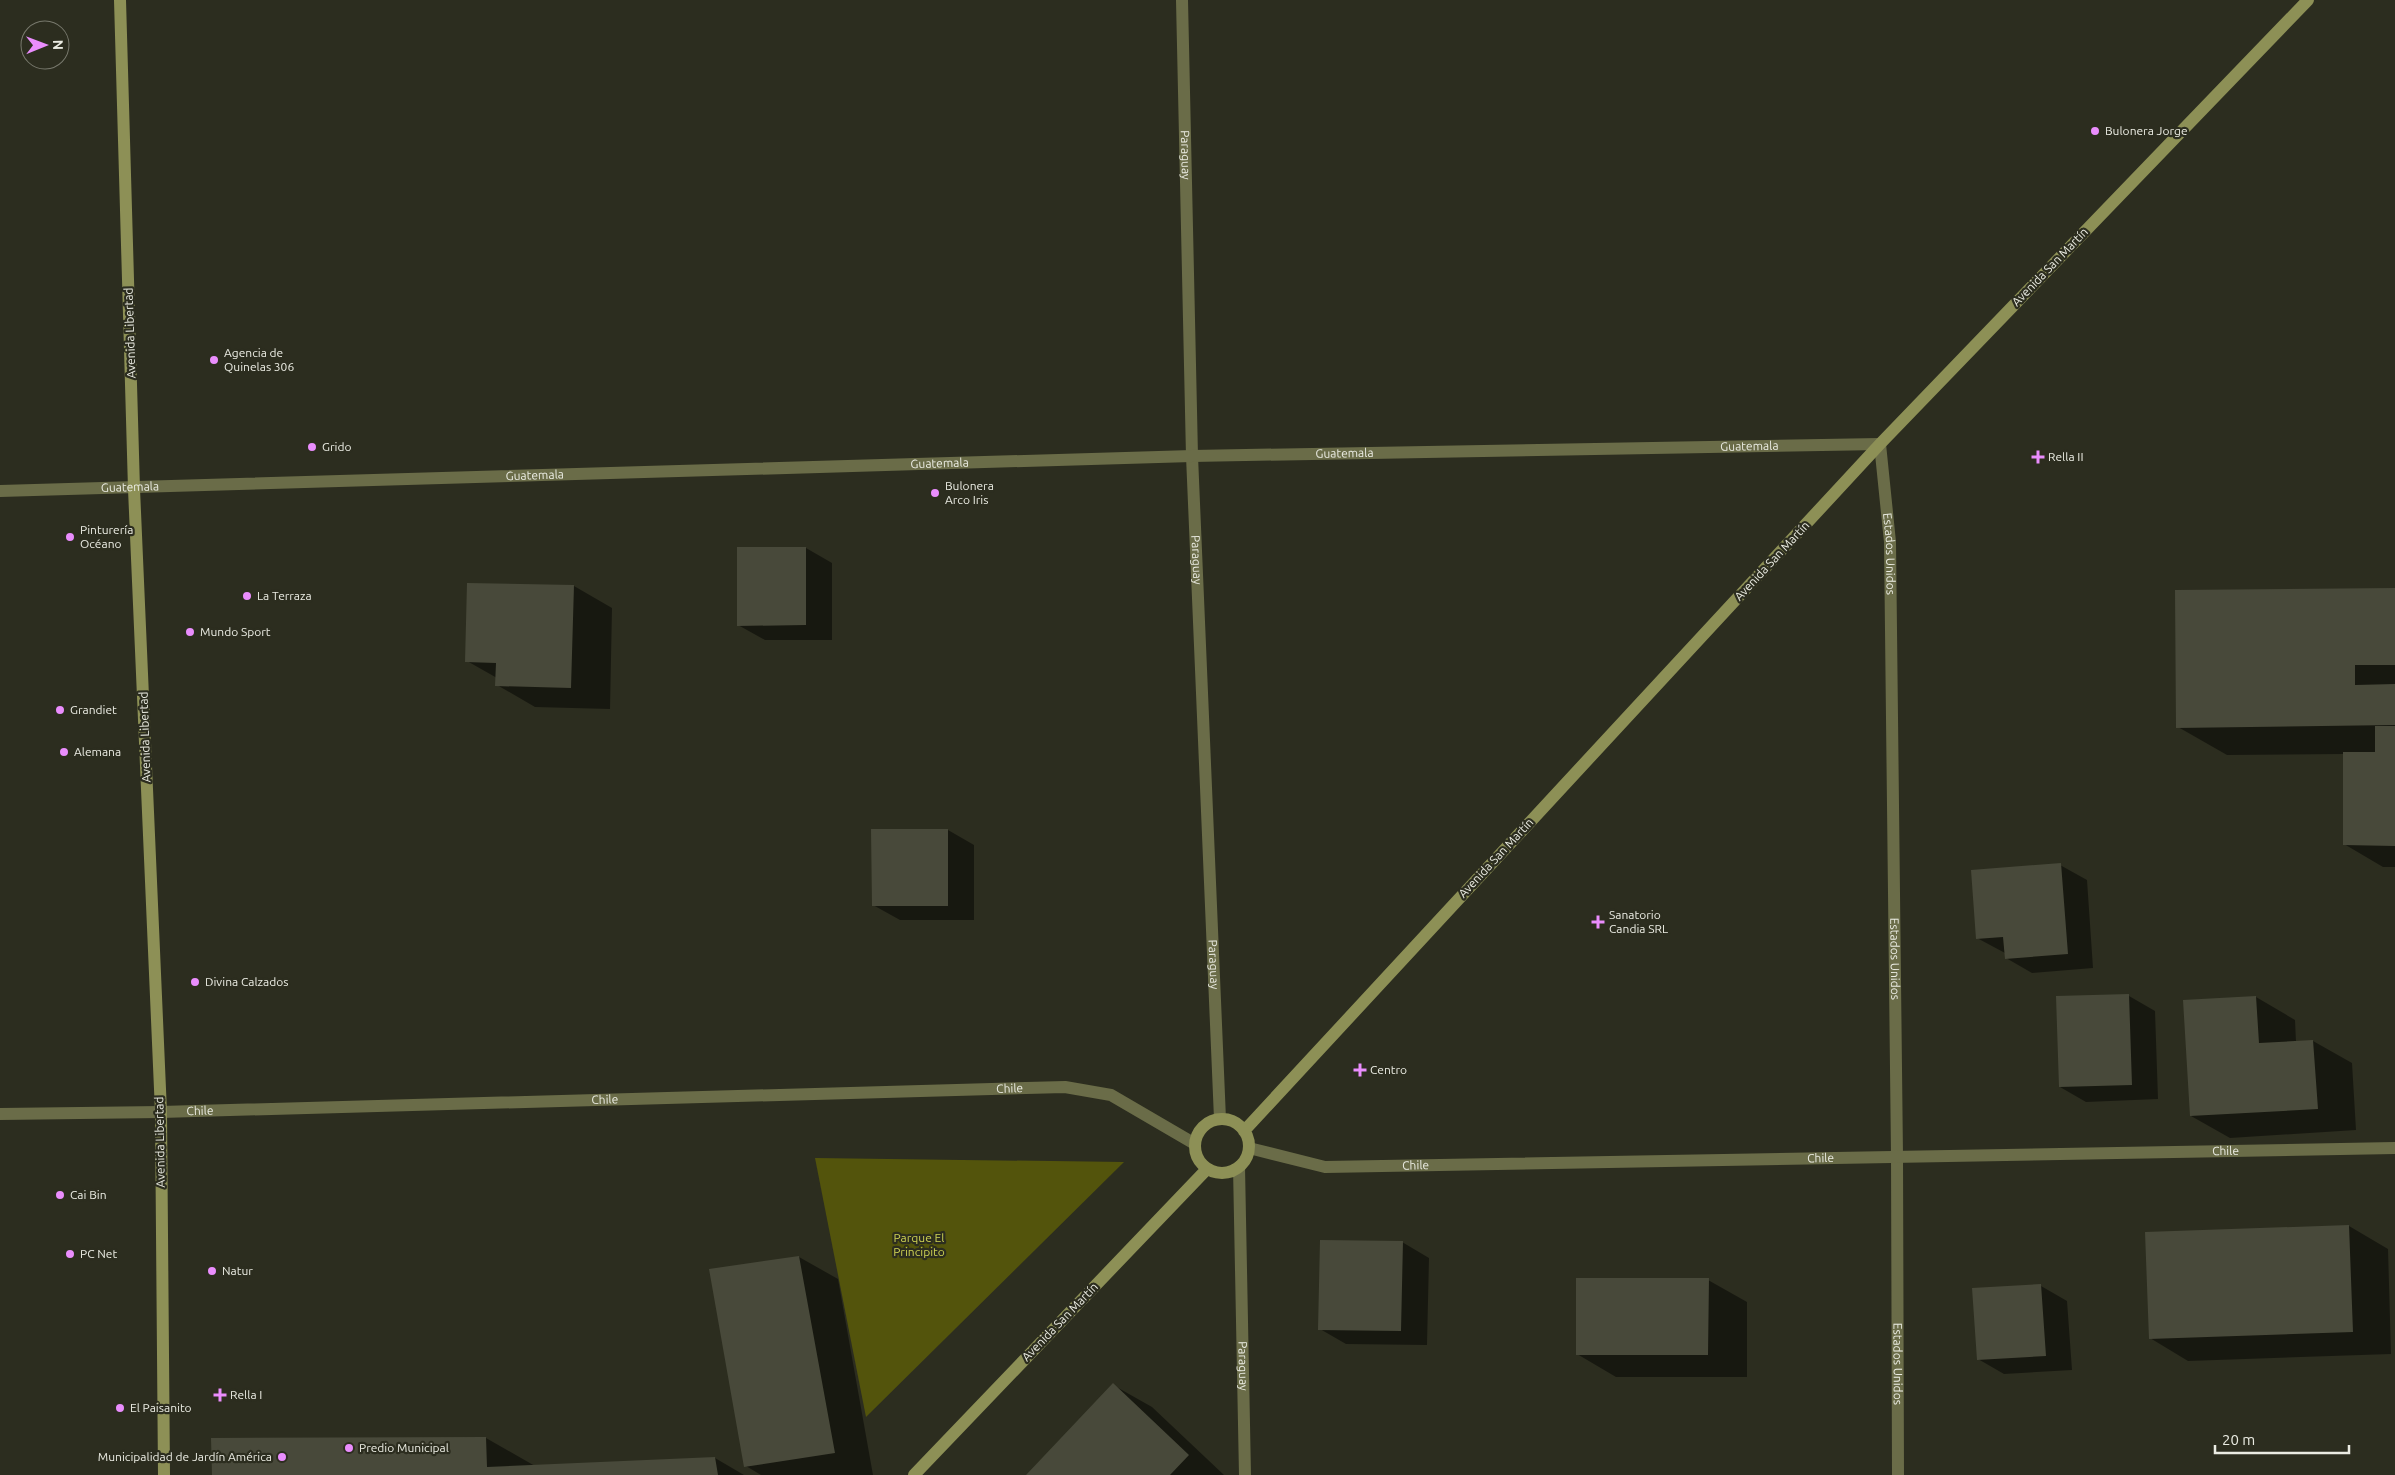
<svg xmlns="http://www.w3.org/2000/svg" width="2395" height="1475" font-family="Ubuntu,sans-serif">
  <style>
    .green { fill: #53540c }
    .shadow { fill: #0007 }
    .building { fill: #48493a }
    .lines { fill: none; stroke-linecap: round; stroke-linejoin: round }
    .street { stroke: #6a6c48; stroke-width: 12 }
    .secondary { stroke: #8d9056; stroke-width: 12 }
    .poi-dot { fill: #ea8dfd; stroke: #2c2d1f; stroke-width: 2 }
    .labels { text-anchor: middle; stroke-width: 4.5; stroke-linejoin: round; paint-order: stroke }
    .poi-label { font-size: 12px; fill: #ebece3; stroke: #2c2d1f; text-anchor: start }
    .street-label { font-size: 12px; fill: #ebece3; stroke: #2c2d1f }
    .park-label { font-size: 12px; fill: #ced254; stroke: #2c2d1f }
  </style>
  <rect width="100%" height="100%" fill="#2c2d1f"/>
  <path class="green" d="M815,1158L1124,1162L866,1417Z"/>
  <path class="shadow" d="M739,548H806L832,563V640H765L738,625Z
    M574,586L612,608L610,709L535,707L497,685V678L467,661Z
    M2395,589V867H2383L2344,844V754L2227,755L2178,727Z
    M948,830L974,845V920H900L873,905Z
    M2060,865L2087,880L2093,968L2032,973L2006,958L2005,953L1977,938Z
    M2129,996L2155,1011L2158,1099L2086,1102L2060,1087Z
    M2256,997L2295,1020L2296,1042L2313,1041L2352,1063L2356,1130L2230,1138L2191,1116Z
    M2349,1226L2388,1249L2391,1354L2188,1361L2150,1338Z
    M1402,1242L1429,1258L1427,1345L1346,1344L1320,1329Z
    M799,1257L838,1279L873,1475H761L746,1466L711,1270Z
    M1708,1280L1747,1302V1377H1616L1577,1354Z
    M2041,1286L2067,1301L2072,1370L2004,1374L1978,1359Z
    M1113,1385L1152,1407L1224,1475H1028Z
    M486,1438L535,1466L715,1458L744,1475H213Z"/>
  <path class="building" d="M737,547H806V625L737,626Z
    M467,583L574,585L571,688L495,686L496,663L465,662Z
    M2395,588V665H2355V685L2395,684V725L2176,728L2175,590Z
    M2375,726H2395V846L2343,845V752H2375Z
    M871,829H948V906H872Z
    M2061,863L2068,954L2005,959L2003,937L1976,939L1971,870Z
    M2129,994L2132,1085L2059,1087L2056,996Z
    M2256,996L2259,1043L2313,1040L2318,1109L2190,1116L2183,1000Z
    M2349,1225L2353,1332L2149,1339L2145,1232Z
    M1320,1240L1403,1241L1401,1331L1318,1330Z
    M799,1256L835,1453L744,1467L709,1269Z
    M1576,1278H1709L1708,1355H1576Z
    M2041,1284L2046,1356L1977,1360L1972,1288Z
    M1113,1383L1189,1455L1170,1475H1026Z
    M486,1437L487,1467L715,1457L718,1475H212L211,1438Z"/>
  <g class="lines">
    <g class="street">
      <path id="s1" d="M1182,0L1192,456L1220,1119"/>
      <path id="s2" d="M0,491L1192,456L1880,444L1890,542L1897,1156L1898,1475"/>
      <path id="s3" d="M0,1114L161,1112L1065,1087L1111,1095L1195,1144"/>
      <path id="s4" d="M1249,1148L1325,1167L2395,1148"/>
      <path id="s5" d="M1239,1167L1245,1475"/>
    </g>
    <path class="secondary" d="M120,0L134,489L161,1112L164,1475
      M1195 1146a27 27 0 1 1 54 0a27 27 0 1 1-54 0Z
      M1244,1131L1880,444L2308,0
      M914,1475L1207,1169"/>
  </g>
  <g class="poi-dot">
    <circle cx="2095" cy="131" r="5"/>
    <circle cx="214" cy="360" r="5"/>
    <circle cx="312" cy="447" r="5"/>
    <path d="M2035.5 449.5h5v5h5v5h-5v5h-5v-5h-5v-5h5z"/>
    <circle cx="935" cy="493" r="5"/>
    <circle cx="70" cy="537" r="5"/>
    <circle cx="247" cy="596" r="5"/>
    <circle cx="190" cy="632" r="5"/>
    <circle cx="60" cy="710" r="5"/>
    <circle cx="64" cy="752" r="5"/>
    <path d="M1595.5 914.5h5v5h5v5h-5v5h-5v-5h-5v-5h5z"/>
    <circle cx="195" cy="982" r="5"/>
    <path d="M1357.5 1062.5h5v5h5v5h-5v5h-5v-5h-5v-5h5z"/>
    <circle cx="60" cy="1195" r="5"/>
    <circle cx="70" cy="1254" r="5"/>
    <circle cx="212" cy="1271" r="5"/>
    <path d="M217.5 1387.5h5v5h5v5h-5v5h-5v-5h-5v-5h5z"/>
    <circle cx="120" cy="1408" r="5"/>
    <circle cx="349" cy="1448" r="5"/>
    <circle cx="282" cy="1457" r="5"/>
  </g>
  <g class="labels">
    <g class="poi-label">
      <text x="2105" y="135">Bulonera Jorge</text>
      <text x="224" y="357">Agencia de<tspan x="224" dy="14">Quinelas 306</tspan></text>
      <text x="322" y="451">Grido</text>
      <text x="2048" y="461">Rella II</text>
      <text x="945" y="490">Bulonera<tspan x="945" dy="14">Arco Iris</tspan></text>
      <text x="80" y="534">Pinturería<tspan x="80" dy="14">Océano</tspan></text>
      <text x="257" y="600">La Terraza</text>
      <text x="200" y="636">Mundo Sport</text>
      <text x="70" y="714">Grandiet</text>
      <text x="74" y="756">Alemana</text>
      <text x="1609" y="919">Sanatorio<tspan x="1609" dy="14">Candia SRL</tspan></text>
      <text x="205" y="986">Divina Calzados</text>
      <text x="1370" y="1074">Centro</text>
      <text x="70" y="1199">Cai Bin</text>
      <text x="80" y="1258">PC Net</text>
      <text x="222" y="1275">Natur</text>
      <text x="230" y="1399">Rella I</text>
      <text x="130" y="1412">El Paisanito</text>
      <text x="359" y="1452">Predio Municipal</text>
      <text x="272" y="1461" text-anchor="end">Municipalidad de Jardín América</text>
    </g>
    <g class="street-label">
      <text dy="4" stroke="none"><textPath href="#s1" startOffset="155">Paraguay</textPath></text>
      <text transform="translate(2050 267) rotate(-46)" y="4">Avenida San Martín</text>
      <text transform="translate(130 333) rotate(-92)" y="4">Avenida Libertad</text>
      <text dy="4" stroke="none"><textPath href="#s2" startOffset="1750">Guatemala</textPath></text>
      <text dy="4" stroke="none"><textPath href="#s2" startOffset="1345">Guatemala</textPath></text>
      <text dy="4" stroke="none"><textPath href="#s2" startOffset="940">Guatemala</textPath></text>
      <text dy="4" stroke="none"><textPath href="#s2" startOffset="535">Guatemala</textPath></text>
      <text dy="4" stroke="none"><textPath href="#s2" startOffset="130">Guatemala</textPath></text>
      <text dy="4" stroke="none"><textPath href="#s2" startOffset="1991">Estados Unidos</textPath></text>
      <text dy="4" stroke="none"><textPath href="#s1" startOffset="560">Paraguay</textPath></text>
      <text transform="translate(1772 561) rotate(-47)" y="4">Avenida San Martín</text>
      <text transform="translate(145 737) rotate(-92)" y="4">Avenida Libertad</text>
      <text transform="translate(1496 858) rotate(-47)" y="4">Avenida San Martín</text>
      <text dy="4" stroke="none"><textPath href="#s2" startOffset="2396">Estados Unidos</textPath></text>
      <text dy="4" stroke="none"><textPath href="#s1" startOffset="965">Paraguay</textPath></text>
      <text dy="4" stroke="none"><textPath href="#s3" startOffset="1010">Chile</textPath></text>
      <text dy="4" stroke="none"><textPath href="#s3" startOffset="605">Chile</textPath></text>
      <text dy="4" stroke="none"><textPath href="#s3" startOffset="200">Chile</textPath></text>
      <text transform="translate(160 1142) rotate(-91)" y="4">Avenida Libertad</text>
      <text dy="4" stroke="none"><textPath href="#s4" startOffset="979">Chile</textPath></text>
      <text dy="4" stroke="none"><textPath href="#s4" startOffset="574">Chile</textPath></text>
      <text dy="4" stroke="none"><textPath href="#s4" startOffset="169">Chile</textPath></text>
      <text transform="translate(1060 1322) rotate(-46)" y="4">Avenida San Martín</text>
      <text dy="4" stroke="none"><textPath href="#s2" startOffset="2801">Estados Unidos</textPath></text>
      <text dy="4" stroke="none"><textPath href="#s5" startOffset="199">Paraguay</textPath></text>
    </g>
    <g class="park-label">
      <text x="919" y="1242">Parque El<tspan x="919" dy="14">Principito</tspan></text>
    </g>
  </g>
  <g transform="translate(45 45) rotate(89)"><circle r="24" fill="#2c2d1f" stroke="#78796d"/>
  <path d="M0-4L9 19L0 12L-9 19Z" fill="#ea8dfd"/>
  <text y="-8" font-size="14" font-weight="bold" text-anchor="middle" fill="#ebece3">N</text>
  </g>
  <path d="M2215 1445v8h134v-8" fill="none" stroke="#ebece3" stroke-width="2.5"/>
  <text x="2222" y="1445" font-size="15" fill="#ebece3" stroke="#2c2d1f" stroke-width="4" paint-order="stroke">20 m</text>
</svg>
